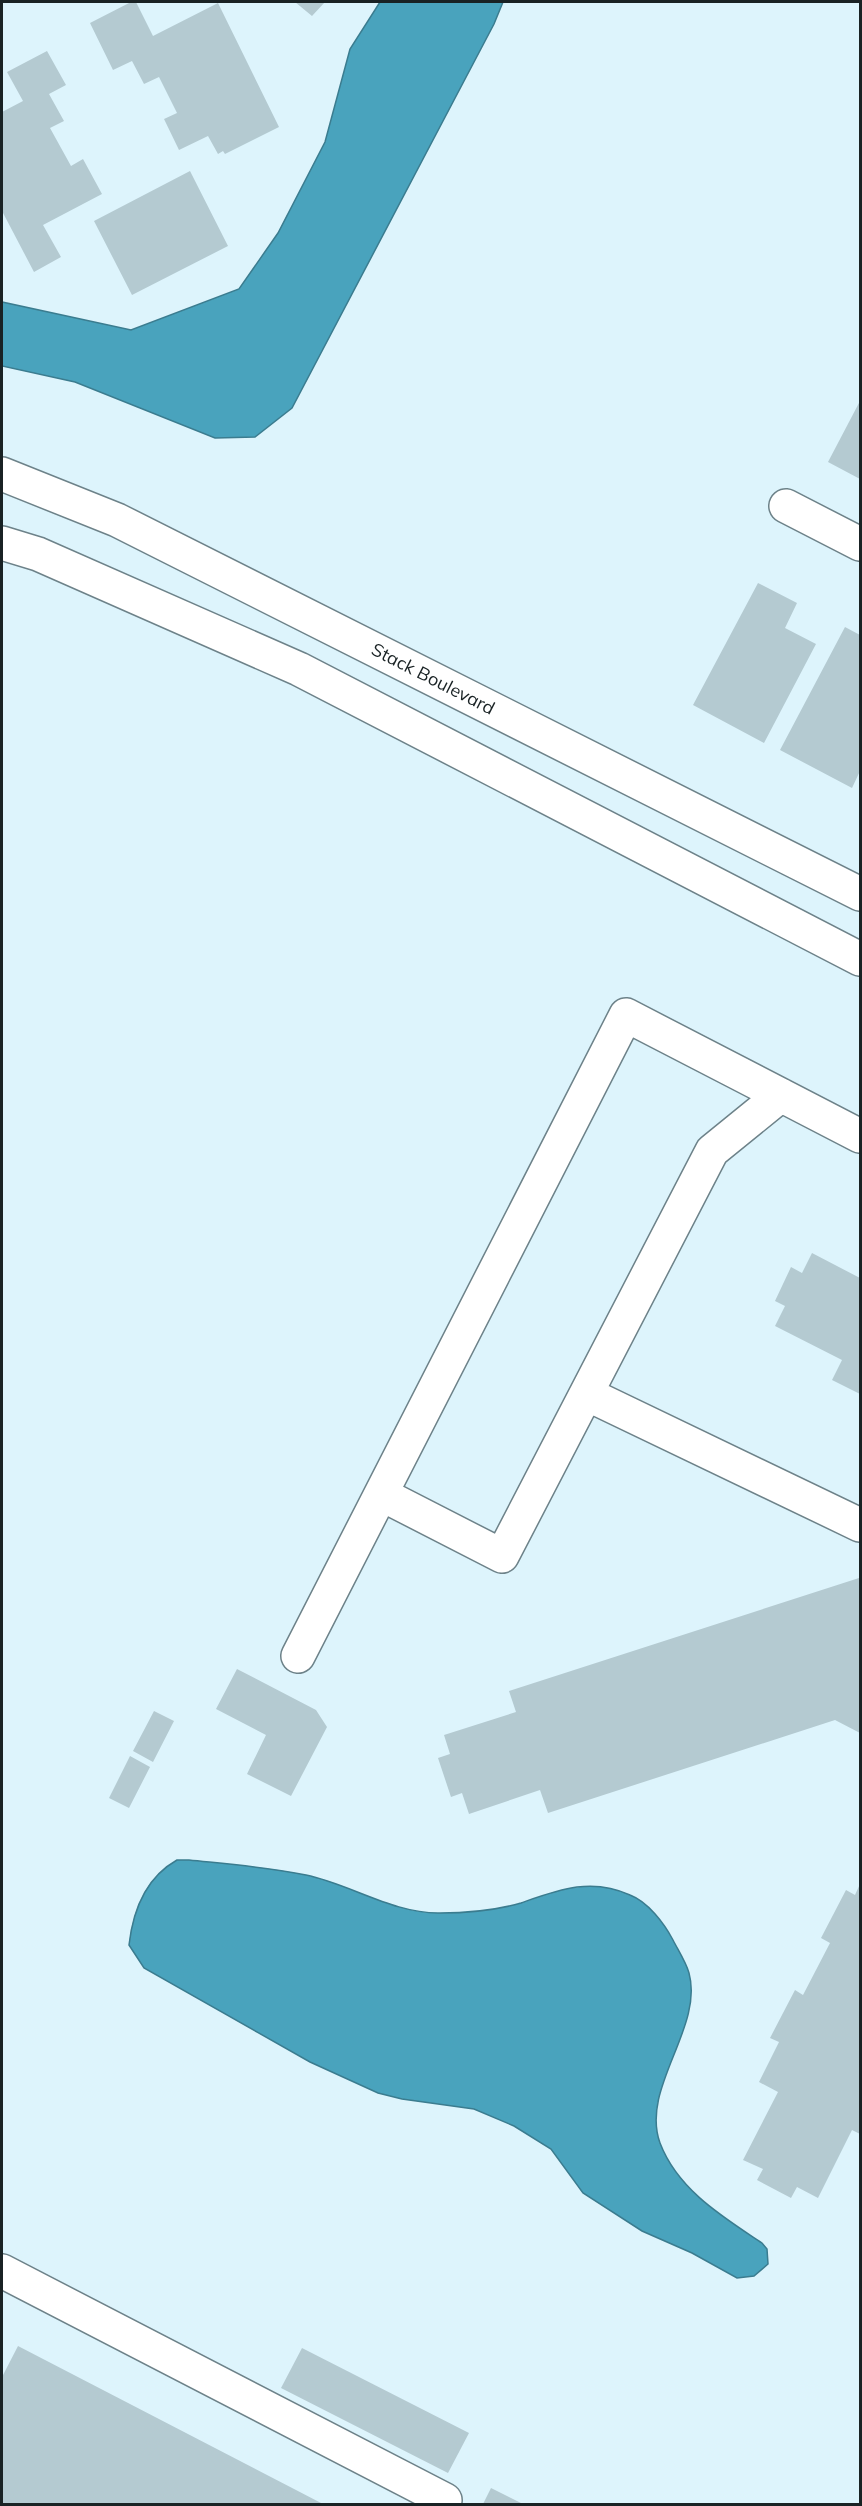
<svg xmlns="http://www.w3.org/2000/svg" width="862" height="2506" font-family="Mulish,sans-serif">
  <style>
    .water { fill: #49a3bd; stroke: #3b7c8f; stroke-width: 1.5 }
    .building { fill: #b4cad1 }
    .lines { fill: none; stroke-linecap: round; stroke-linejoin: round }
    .minor-casing { stroke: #6d8289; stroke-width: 36 }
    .minor { stroke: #fff; stroke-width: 33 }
    .labels { text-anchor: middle; stroke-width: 4.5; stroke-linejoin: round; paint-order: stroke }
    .street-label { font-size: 18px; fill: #192224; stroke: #fff }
  </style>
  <rect width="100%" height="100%" fill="#ddf4fc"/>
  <path class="water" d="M380,2H503L494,24L292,408L255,437L215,438L75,382L2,366V302L131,330L239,289L278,233L325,142L350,49Z
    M177,1860H189C228,1864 268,1867 306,1875C350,1884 394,1914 440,1913C465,1913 497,1910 521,1903C558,1890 591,1877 630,1895C648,1902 664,1923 673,1940C678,1950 686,1962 689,1973C704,2028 640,2088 660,2143C678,2190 723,2217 762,2243L767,2249L768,2264L754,2276L737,2278L692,2253L642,2231L583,2193L551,2149L514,2126L474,2109L402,2099L378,2093L310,2062L144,1968L129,1945C133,1910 145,1878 177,1860Z"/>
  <path class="building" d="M131,2H136L153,36L218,3L279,127L225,154L223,151L218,154L208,136L179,150L164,119L177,113L159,77L144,84L132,61L113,70L90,23Z
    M295,2H325L312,16Z
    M47,51L66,85L49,94L64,121L50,128L71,166L83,159L102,194L43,225L61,257L34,272L2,211V112L23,101L7,72Z
    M190,171L228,246L132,295L94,221Z
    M860,401V479L828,462Z
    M758,583L797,603L785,628L816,644L764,743L693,705Z
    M845,627L860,635V771L852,788L780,750Z
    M812,1253L860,1278V1394L832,1380L842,1360L775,1326L785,1306L775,1301L791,1267L802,1273Z
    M859,1578L860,1733L835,1720L548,1813L540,1790L469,1814L462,1793L451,1797L438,1758L450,1754L444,1735L516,1712L509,1691Z
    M237,1669L316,1710L327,1727L291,1796L247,1774L266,1735L216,1709Z
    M154,1711L174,1721L153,1762L133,1751Z
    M130,1756L150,1767L129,1808L109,1798Z
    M860,1884V2134L852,2130L818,2198L797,2187L791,2198L757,2180L763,2169L743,2160L778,2092L759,2082L779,2042L770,2038L795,1990L803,1995L830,1943L821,1938L846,1890L855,1895Z
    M18,2346L323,2504L2,2503V2377Z
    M302,2348L469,2433L448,2473L281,2388Z
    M491,2488L523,2504H483Z"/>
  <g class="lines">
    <defs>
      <path id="minor" d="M2,474L117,520L860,894
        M786,506L860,544
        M2,543L38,554L299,669L860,959
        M587,1394L860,1525
        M381,1494L502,1556L712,1151L781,1095
        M298,1656L626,1015L860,1136
        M2,2271L445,2500L442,2504"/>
    </defs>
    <use href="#minor" class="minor-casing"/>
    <use href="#minor" class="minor"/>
  </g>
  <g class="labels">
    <g class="street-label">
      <text transform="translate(433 679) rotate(27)" y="6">Stack Boulevard</text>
    </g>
  </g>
  <rect width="862" height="2506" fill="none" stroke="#192224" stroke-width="6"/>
</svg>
